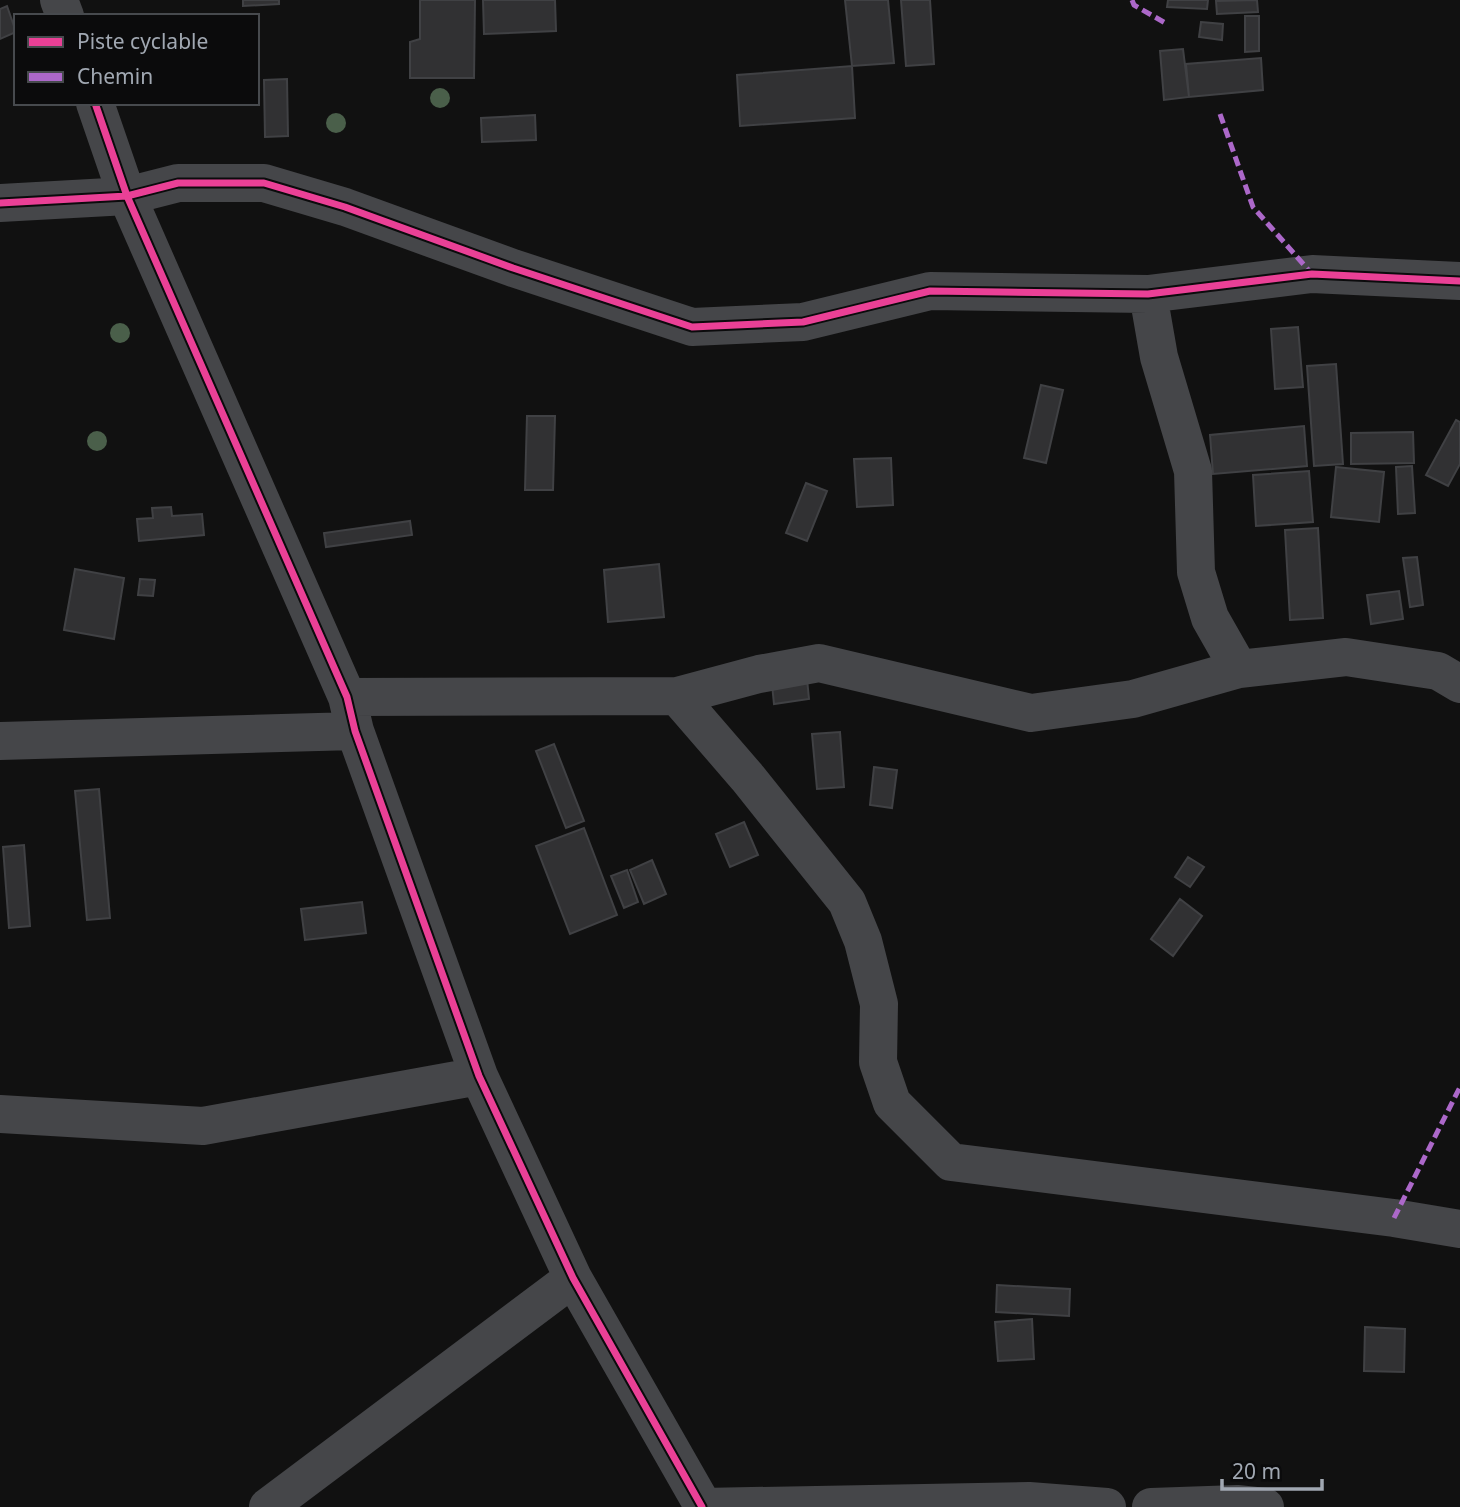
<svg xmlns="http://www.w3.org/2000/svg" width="1460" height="1507" font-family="'Noto Sans',sans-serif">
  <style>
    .building { fill: #313133; stroke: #404144; stroke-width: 2 }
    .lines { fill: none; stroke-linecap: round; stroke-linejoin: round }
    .minor { stroke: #454649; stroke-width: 38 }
    .quiet { stroke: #ac68c9; stroke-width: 5; stroke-dasharray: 10 5; stroke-linecap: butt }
    .cycleway-casing { stroke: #0b0b0c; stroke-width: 11 }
    .cycleway { stroke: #ea4096; stroke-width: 7 }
    .tree { fill: #4a5f4a }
  </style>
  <rect width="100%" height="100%" fill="#111"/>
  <path class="building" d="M243,0H279V4L243,6Z
    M420,0H475L474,78H410V42L420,39Z
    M483,0H555L556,31L484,34Z
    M845,0H888L894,63L852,66Z
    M901,0H930L934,64L906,66Z
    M1168,0H1208L1207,9L1167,7Z
    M1257,0L1258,12L1217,14L1216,1Z
    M7,6L16,32L0,39V9Z
    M1245,16H1259V51L1245,52Z
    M1201,22L1223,24L1222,40L1199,37Z
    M1183,49L1189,97L1164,100L1160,51Z
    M1261,58L1263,90L1189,97L1186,64Z
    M852,66L855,118L740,126L737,75Z
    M287,79L288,136L265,137L264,80Z
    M535,115L536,140L482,142L481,118Z
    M1298,327L1303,387L1275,389L1271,329Z
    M1336,364L1343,464L1314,466L1307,366Z
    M1041,385L1063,390L1046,463L1024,458Z
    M527,416H555L553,490H525Z
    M1456,420L1460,422V464L1448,486L1426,475Z
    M1304,426L1307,466L1213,474L1210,435Z
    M1413,432L1414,463L1351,464V433Z
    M891,458L893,505L857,507L854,459Z
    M1412,466L1415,513L1398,514L1396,467Z
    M1336,467L1384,472L1379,522L1331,517Z
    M1309,471L1313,522L1256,526L1253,475Z
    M806,483L827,491L807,541L786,533Z
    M171,507L172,516L202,514L204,535L139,541L137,519L153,518L152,508Z
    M410,521L412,535L326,547L324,533Z
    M1318,528L1323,618L1290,620L1285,530Z
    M1417,557L1423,605L1410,607L1403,558Z
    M659,564L664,617L608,622L604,570Z
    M75,569L124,578L114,639L64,630Z
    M140,579L155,580L153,596L138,595Z
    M1399,591L1403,619L1371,624L1367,595Z
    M807,679L809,699L774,704L772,684Z
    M840,732L844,787L817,789L812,734Z
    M554,744L584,821L566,828L536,751Z
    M874,767L897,770L892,808L870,805Z
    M99,789L110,918L87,920L75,791Z
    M744,822L758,855L730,867L716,834Z
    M584,828L617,915L570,934L536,846Z
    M24,845L30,926L9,928L3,847Z
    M1188,857L1204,867L1190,887L1175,877Z
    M652,860L666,894L644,904L630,870Z
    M627,870L638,902L624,908L611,876Z
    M1180,899L1202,916L1173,956L1151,939Z
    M362,902L366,933L305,940L301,909Z
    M997,1285L1070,1289L1069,1316L996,1312Z
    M1032,1319L1034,1359L998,1361L995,1322Z
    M1365,1327L1405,1329L1404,1372L1364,1371Z"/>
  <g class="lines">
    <path class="minor" d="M59,0L65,16
      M95,103L127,196L347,697L355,731L479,1076L573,1278L703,1506
      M0,203L127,196L178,183H264L345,207L513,268L692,327L803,322L930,291L1148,294L1312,274L1460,281
      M1148,294L1159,357L1193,471L1196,572L1210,618L1239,669
      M677,696L747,777L847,902L863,941L879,1004L878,1062L892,1103L951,1162L1394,1218L1460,1229
      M347,697L677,696L759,674L819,663L1031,713L1133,699L1239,669L1346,657L1438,671L1460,684
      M0,741L355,731
      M0,1114L203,1126L479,1076
      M268,1507L573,1278
      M702,1507L1029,1501L1107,1507
      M1151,1507L1237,1504L1265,1507"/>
    <path class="quiet" d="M1132,0L1134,5L1167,24
      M1220,114L1253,207L1312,274
      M1394,1218L1460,1087"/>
    <defs>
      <path id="cycleway" d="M95,103L127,196L347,697L355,731L479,1076L573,1278L702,1507
        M0,203L127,196L178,183H264L345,207L513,268L692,327L803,322L930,291L1148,294L1312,274L1460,281"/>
    </defs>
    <use href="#cycleway" class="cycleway-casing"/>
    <use href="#cycleway" class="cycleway"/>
  </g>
  <g class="tree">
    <circle cx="440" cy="98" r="10"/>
    <circle cx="336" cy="123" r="10"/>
    <circle cx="120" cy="333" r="10"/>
    <circle cx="97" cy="441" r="10"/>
  </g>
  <rect x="14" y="14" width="245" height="91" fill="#0b0b0c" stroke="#474a4e" stroke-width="2"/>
  <rect x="28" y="37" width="35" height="10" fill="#ea4096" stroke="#474a4e" stroke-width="2"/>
  <text x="77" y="49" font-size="21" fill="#a1a8b2">Piste cyclable</text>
  <rect x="28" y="72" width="35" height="10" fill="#ac68c9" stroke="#474a4e" stroke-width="2"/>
  <text x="77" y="84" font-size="21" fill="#a1a8b2">Chemin</text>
  <path d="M1222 1479v10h100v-10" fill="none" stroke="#a1a8b2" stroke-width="3.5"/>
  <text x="1232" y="1479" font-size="21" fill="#a1a8b2" stroke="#0b0b0c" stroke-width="5" paint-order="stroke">20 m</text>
</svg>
